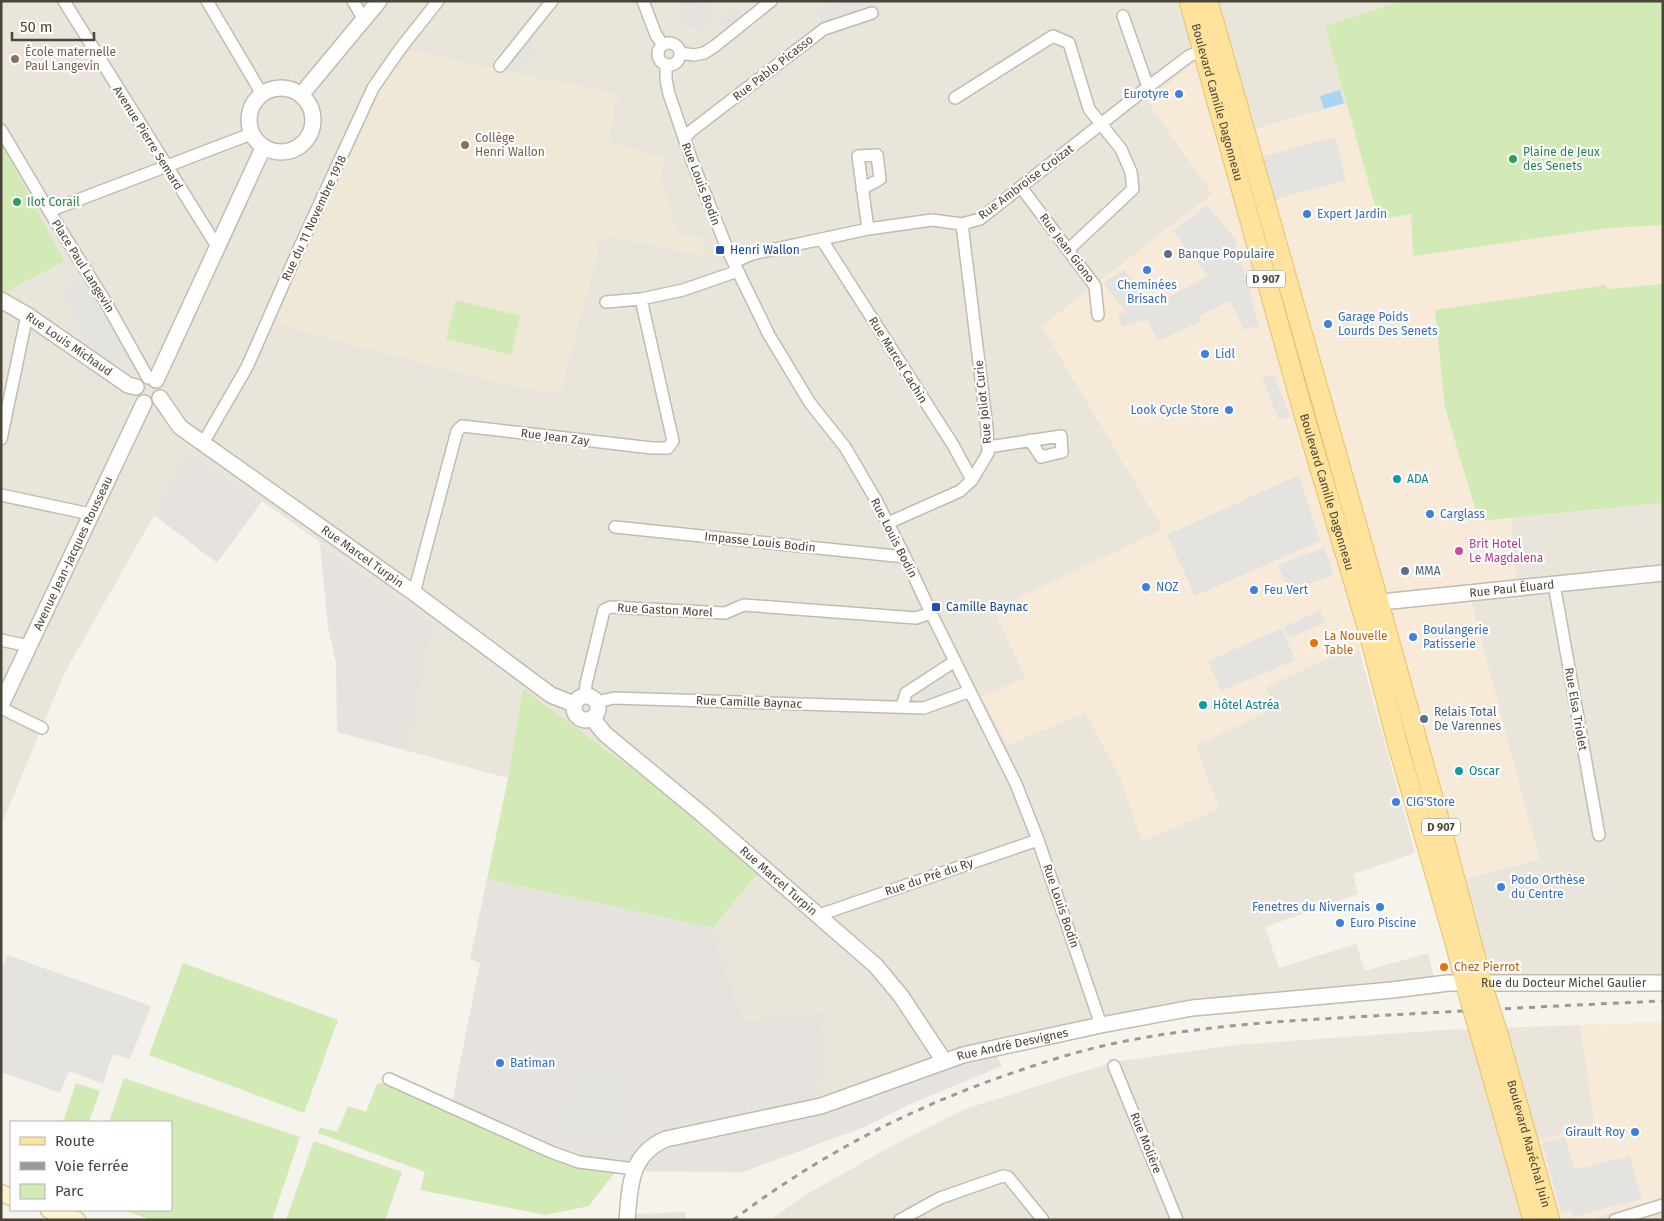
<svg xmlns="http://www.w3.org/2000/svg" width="1664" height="1221" font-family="'Fira Sans',sans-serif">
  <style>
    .residential { fill: #eae5da }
    .commercial { fill: #f7ead8 }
    .industrial { fill: #e6e2dd }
    .education { fill: #efe8d6 }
    .green { fill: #d2eab5 }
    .parking { fill: #e5e3e0 }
    .water { fill: #a9d4f2 }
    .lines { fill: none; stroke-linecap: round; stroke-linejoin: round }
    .minor-casing { stroke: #c2bbae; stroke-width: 14 }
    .tertiary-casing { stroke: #c2bbae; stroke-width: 18 }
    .secondary-casing { stroke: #d6c79b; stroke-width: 19 }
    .primary-casing { stroke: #e6c16a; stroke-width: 21 }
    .minor { stroke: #fff; stroke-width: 11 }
    .tertiary { stroke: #fff; stroke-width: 15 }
    .secondary { stroke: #fff3cd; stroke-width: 16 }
    .primary { stroke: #ffe39c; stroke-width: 19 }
    .rail { stroke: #9a9a9a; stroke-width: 3; stroke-dasharray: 6 6; stroke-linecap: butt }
    .primary-bridge-casing { stroke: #e6c16a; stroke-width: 21; stroke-linecap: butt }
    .primary-bridge { stroke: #ffe39c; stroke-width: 19 }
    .education-dot { fill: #8d6e63; stroke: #fff; stroke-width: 2 }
    .shop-dot { fill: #3f7fe0; stroke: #fff; stroke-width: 2 }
    .leisure-dot { fill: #2e9e5b; stroke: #fff; stroke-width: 2 }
    .transit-dot { fill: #1a4fb4; stroke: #fff; stroke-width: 2 }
    .service-dot { fill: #5c6f8a; stroke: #fff; stroke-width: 2 }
    .culture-dot { fill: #0f9aa8; stroke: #fff; stroke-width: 2 }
    .hotel-dot { fill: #d1479c; stroke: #fff; stroke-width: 2 }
    .food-dot { fill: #e8710a; stroke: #fff; stroke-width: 2 }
    .labels { text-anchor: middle; stroke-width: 4.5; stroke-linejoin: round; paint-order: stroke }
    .shield { fill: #fff; stroke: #817c74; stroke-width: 1 }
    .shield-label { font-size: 11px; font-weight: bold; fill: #4b4439 }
    .education-label { font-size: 12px; fill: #785e54; stroke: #fff; text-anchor: start }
    .street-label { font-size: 12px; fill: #4b4439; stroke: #fff }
    .shop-label { font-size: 12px; fill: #366cbe; stroke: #fff; text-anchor: start }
    .leisure-label { font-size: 12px; fill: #27864d; stroke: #fff; text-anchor: start }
    .transit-label { font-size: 12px; fill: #164399; stroke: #fff; text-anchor: start }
    .service-label { font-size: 12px; fill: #4e5e75; stroke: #fff; text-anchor: start }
    .culture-label { font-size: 12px; fill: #0d838f; stroke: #fff; text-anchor: start }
    .hotel-label { font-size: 12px; fill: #b23c85; stroke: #fff; text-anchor: start }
    .food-label { font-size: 12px; fill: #c56008; stroke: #fff; text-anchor: start }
  </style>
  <rect width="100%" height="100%" fill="#f6f3ec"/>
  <path class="residential" d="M1,1H1401L1325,26L1347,103L1220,139L1213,194L1042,326L1163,529L994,610L1026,678L1008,745L1085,712L1121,779L1143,841L1196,745L1276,708L1265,687L1334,655L1359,649L1415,853L1353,874L1358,894L1265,927L1279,968L1356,944L1365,971L1428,953L1438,994L1153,1021L955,1063L827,1111L745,1023L713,928L758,875L523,690L508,778L408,751L433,623L262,501L190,452L64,674L1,826Z
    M1663,503V988L1493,991L1462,880L1538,859L1471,601L1469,585L1517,579L1511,518Z
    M1580,1025L1595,1124L1560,1218L1562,1220H770L807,1194L892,1146L965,1109L1113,1062L1236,1045L1444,1030Z
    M1663,1198V1220H1589L1625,1209Z"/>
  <path class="commercial" d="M1197,60L1221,139L1347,103L1380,220L1411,214L1608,228L1663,225V284L1607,289L1606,285L1436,310L1445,408L1479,521L1511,518L1517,579L1469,585L1471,601L1539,858L1462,880L1393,640L1334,655L1265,687L1276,708L1196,745L1219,809L1142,841L1121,779L1085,712L1008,745L982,697L1026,677L994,610L1163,529L1042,326L1212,194L1147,101Z
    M1663,1022V1198L1589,1220H1562L1560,1218L1538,1141L1595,1124L1580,1025Z"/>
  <path class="industrial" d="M189,452L262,501L217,563L154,515Z
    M320,543L433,623L408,751L337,732L336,663L328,627Z
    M487,879L713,928L745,1023L824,1014L817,1113L955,1063L995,1053L1002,1066L908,1105L864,1127L743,1172L616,1171L554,1160L450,1113L480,963L470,959Z"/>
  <path class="education" d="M410,51L618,95L608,143L664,158L660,180L677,234L703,239L701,254L602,234L560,393L512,385L298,330L274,322L296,260L315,224H319L350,151L378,92Z"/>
  <path class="green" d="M1401,1H1663V225L1608,228L1413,256L1411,214L1379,220L1325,26Z
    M1,142L64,261L2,294H1Z
    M1663,284V503L1479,521L1445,408L1435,310L1606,285L1607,289Z
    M456,300L520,316L511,355L446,339Z
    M523,689L647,780L758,874L713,928L487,879L508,778Z
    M183,963L338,1020L304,1113L149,1055Z
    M124,1078L300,1137L272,1220H152L122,1210H171V1122H109Z
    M76,1083L100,1091L89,1122H63Z
    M385,1083L554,1160L616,1171L589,1206L545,1215L420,1190L425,1172L318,1133L320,1127L337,1132L348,1106L366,1112L377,1084Z
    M314,1141L402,1172L385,1220H286Z"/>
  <path class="parking" d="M679,1H695L711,5L707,30L676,22Z
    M839,1H875L880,17L827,36L816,9Z
    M737,7L747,20L730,34L720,20Z
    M532,26L534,50L516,71L500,66Z
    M1335,137L1346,180L1273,200L1261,157Z
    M1207,205L1235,239L1259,325L1244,330L1230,301L1199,316L1201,321L1158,341L1147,319L1122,327L1118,315L1126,312L1103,283L1124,269L1154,305L1208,276L1173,231Z
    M83,280L130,358L122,362L99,360L60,293Z
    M1273,374L1290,416L1279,420L1262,379Z
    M1299,475L1320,541L1195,596L1167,535Z
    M1324,548L1334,574L1289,592L1278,565Z
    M1320,611L1325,622L1289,638L1284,627Z
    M1282,628L1295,660L1221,691L1208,661Z
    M944,668L950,679L946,700L919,707L924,681Z
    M7,955L151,1006L130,1059L113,1054L103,1084L69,1071L60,1093L1,1072V965L4,964Z
    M574,1068L624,1077L614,1140L563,1131Z
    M1565,1137L1575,1170L1630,1156L1642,1199L1573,1217L1571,1210L1561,1212L1542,1143Z
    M685,1212L686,1220H633L634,1214Z"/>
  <path class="water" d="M1340,90L1344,103L1324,109L1320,96Z"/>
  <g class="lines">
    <defs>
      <path id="minor" d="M64,1L218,248
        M207,1L262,94
        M353,1L364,20
        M643,1L656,35L663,45
        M1123,16L1148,87
        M658 54a11 11 0 1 1 22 0a11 11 0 1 1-22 0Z
        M680,53L694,55L704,53L715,46L771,1
        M666,64V80L669,94L692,161L729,253L769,335L810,403L845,447L876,500L905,557L931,613L1016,784L1038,840L1101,1025
        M500,66L552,1
        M955,98L1053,36L1069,43L1089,109L1121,149L1131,172L1133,189L1068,250
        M1,130L49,211L105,301L148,378
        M684,139L691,131L824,29L872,13
        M1021,187L1095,286L1098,315
        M862,189L880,179L877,155L858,156L868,229
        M49,211L251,134
        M822,240L953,445L972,480
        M734,262L752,254L868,229L932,220L962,224L980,219L1148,87L1189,56L1203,50
        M606,302L641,299
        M1,439L27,315
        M203,443L247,367L302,242L373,88L400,49L438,1
        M988,447L1061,436L1062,452L1041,457L1030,440
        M1,495L90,514
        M888,523L960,491L972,480L988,453L987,428L962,224
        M615,527L905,557
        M1554,584L1599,835
        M414,593L457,431L462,426L652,448H668L673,441L641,299L683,290L738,271
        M1,640L29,646
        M585,696L586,684L604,610L611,607L725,613L744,605L916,618L931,613
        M597,702L614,698L924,708L970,691
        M902,707L906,693L955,661
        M1,708L42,728
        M819,915L1038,840
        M1114,1066L1177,1220
        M389,1079L551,1152L579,1162L635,1169
        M900,1220L940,1198L1003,1176L1008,1177L1043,1220
        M1615,1220L1663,1205"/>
      <g id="tertiary">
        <circle cx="281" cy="120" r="32"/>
        <path d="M301,95L379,1"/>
        <path id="s1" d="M1,300L27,315L128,385L136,387"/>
        <path d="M156,380L263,148"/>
        <path id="s2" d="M160,398L180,427L414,593L551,695L574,704"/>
        <path id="s3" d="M1369,606L1391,601L1663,573"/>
        <circle cx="586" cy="708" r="12"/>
        <path id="s4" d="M1,705L144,403"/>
        <path id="s5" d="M592,718L605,734L703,815L876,966L901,996L944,1061"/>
        <path id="s6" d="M627,1220C630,1185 630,1154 666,1139L821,1106L963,1055L1101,1025L1192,1008L1392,990L1448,983H1663"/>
      </g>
      <path id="secondary" d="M1,1193L11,1197
        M49,1210L77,1220"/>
      <g id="primary">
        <path id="s7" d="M1189,1L1304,415L1368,630L1398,746L1454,939L1468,993"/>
        <path d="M1208,1L1379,603L1439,819L1485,993"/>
        <path d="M1480,1034L1533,1220"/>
        <path id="s8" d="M1498,1034L1550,1220"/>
      </g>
    </defs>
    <use href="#minor" class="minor-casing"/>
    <use href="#tertiary" class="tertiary-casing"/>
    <use href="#secondary" class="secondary-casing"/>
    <use href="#primary" class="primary-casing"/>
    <use href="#minor" class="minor"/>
    <use href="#tertiary" class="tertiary"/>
    <use href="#secondary" class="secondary"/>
    <use href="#primary" class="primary"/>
    <path class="rail" d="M733,1220C820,1154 914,1106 1018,1071C1053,1059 1089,1048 1126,1041C1213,1024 1301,1020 1389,1015C1480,1010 1571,1005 1663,1001"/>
    <defs>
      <path id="primary-bridge" d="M1468,993L1480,1034
        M1485,993L1498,1034"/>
    </defs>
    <use href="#primary-bridge" class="primary-bridge-casing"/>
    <use href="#primary-bridge" class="primary-bridge"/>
  </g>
  <g class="education-dot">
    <circle cx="15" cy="59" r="5"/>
    <circle cx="465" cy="145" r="5"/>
  </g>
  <g class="shop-dot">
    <circle cx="1179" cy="94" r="5"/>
    <circle cx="1307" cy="214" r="5"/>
    <circle cx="1147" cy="270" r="5"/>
    <circle cx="1328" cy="324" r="5"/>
    <circle cx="1205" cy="354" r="5"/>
    <circle cx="1229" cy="410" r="5"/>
    <circle cx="1430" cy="514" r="5"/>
    <circle cx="1146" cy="587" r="5"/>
    <circle cx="1254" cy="590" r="5"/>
    <circle cx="1413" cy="637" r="5"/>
    <circle cx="1396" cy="802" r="5"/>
    <circle cx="1501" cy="887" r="5"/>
    <circle cx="1380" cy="907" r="5"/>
    <circle cx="1340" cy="923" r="5"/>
    <circle cx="500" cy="1063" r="5"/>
    <circle cx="1635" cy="1132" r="5"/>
  </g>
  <g class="leisure-dot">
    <circle cx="1513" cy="159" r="5"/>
    <circle cx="17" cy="202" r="5"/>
  </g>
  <g class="transit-dot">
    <rect x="715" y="245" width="10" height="10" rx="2.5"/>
    <rect x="931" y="602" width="10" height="10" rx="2.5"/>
  </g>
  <g class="service-dot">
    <circle cx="1168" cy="254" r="5"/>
    <circle cx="1405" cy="571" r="5"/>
    <circle cx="1424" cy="719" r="5"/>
  </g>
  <g class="culture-dot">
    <circle cx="1397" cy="479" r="5"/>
    <circle cx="1203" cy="705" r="5"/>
    <circle cx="1459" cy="771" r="5"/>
  </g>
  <circle class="hotel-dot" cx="1459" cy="551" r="5"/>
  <g class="food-dot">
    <circle cx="1314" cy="643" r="5"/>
    <circle cx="1444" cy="967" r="5"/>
  </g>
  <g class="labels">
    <g class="shield">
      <rect x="1247" y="270.5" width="38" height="17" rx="4"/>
      <rect x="1422" y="818.5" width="38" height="17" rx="4"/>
    </g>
    <g class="shield-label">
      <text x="1266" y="283">D 907</text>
      <text x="1441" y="831">D 907</text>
    </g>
    <g class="education-label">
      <text x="25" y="56">École maternelle<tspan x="25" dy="14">Paul Langevin</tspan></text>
      <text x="475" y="142">Collège<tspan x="475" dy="14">Henri Wallon</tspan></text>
    </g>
    <g class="street-label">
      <text transform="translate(773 68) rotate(-38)" y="4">Rue Pablo Picasso</text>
      <text dy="4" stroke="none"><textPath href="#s7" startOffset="105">Boulevard Camille Dagonneau</textPath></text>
      <text transform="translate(148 138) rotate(58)" y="4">Avenue Pierre Semard</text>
      <text transform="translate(1026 182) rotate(-37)" y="4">Rue Ambroise Croizat</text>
      <text transform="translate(701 184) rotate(69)" y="4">Rue Louis Bodin</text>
      <text transform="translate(314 218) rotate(-65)" y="4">Rue du 11 Novembre 1918</text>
      <text transform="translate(1067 248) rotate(53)" y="4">Rue Jean Giono</text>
      <text transform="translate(83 266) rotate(58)" y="4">Place Paul Langevin</text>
      <text dy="4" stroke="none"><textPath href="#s1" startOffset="81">Rue Louis Michaud</textPath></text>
      <text transform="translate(898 360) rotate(58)" y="4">Rue Marcel Cachin</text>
      <text transform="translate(983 402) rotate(-96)" y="4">Rue Joliot Curie</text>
      <text transform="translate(555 437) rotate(7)" y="4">Rue Jean Zay</text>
      <text dy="4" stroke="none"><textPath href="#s7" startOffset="510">Boulevard Camille Dagonneau</textPath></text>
      <text transform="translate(894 538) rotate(63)" y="4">Rue Louis Bodin</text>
      <text transform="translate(760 542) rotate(6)" y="4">Impasse Louis Bodin</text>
      <text dy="4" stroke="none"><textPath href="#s4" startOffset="168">Avenue Jean-Jacques Rousseau</textPath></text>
      <text dy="4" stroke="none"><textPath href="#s2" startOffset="259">Rue Marcel Turpin</textPath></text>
      <text dy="4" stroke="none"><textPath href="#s3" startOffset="144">Rue Paul Éluard</textPath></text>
      <text transform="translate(665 610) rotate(3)" y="4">Rue Gaston Morel</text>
      <text transform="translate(749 702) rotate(2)" y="4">Rue Camille Baynac</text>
      <text transform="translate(1576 709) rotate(80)" y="4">Rue Elsa Triolet</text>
      <text transform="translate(929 877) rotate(-19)" y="4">Rue du Pré du Ry</text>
      <text dy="4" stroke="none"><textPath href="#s5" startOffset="248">Rue Marcel Turpin</textPath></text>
      <text transform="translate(1061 906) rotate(71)" y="4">Rue Louis Bodin</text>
      <text dy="4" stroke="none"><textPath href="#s6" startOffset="1012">Rue du Docteur Michel Gaulier</textPath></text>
      <text dy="4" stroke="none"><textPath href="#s6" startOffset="456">Rue André Desvignes</textPath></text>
      <text transform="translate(1146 1143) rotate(68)" y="4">Rue Molière</text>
      <text dy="4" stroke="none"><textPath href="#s8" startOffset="114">Boulevard Maréchal Juin</textPath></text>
    </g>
    <g class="shop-label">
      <text x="1169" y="98" text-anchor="end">Eurotyre</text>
      <text x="1317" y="218">Expert Jardin</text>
      <text x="1147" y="289" text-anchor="middle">Cheminées<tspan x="1147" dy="14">Brisach</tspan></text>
      <text x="1338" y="321">Garage Poids<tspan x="1338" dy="14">Lourds Des Senets</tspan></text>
      <text x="1215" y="358">Lidl</text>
      <text x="1219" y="414" text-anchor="end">Look Cycle Store</text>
      <text x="1440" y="518">Carglass</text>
      <text x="1156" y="591">NOZ</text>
      <text x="1264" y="594">Feu Vert</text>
      <text x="1423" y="634">Boulangerie<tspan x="1423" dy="14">Patisserie</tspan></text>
      <text x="1406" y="806">CIG'Store</text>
      <text x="1511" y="884">Podo Orthèse<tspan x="1511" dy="14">du Centre</tspan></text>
      <text x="1370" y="911" text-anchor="end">Fenetres du Nivernais</text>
      <text x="1350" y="927">Euro Piscine</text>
      <text x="510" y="1067">Batiman</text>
      <text x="1625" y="1136" text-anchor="end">Girault Roy</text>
    </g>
    <g class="leisure-label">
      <text x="1523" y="156">Plaine de Jeux<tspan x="1523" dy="14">des Senets</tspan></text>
      <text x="27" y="206">Ilot Corail</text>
    </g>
    <g class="transit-label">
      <text x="730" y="254">Henri Wallon</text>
      <text x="946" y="611">Camille Baynac</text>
    </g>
    <g class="service-label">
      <text x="1178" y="258">Banque Populaire</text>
      <text x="1415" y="575">MMA</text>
      <text x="1434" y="716">Relais Total<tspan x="1434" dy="14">De Varennes</tspan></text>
    </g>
    <g class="culture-label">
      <text x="1407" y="483">ADA</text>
      <text x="1213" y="709">Hôtel Astréa</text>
      <text x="1469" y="775">Oscar</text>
    </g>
    <g class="hotel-label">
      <text x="1469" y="548">Brit Hotel<tspan x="1469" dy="14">Le Magdalena</tspan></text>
    </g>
    <g class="food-label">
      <text x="1324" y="640">La Nouvelle<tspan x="1324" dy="14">Table</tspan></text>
      <text x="1454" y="971">Chez Pierrot</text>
    </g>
  </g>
  <rect width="1664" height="1221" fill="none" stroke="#4b4439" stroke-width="5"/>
  <rect x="10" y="1121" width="162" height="90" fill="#ffffff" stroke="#b7b4b0"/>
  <rect x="20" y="1137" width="25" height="8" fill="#ffe39c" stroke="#b7b4b0"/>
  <text x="55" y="1146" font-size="15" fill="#4b4439">Route</text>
  <rect x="20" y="1162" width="25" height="8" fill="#9a9a9a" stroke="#b7b4b0"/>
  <text x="55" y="1171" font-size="15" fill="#4b4439">Voie ferrée</text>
  <rect x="20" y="1184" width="25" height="15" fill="#d2eab5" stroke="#b7b4b0"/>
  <text x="55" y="1196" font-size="15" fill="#4b4439">Parc</text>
  <path d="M12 32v8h82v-8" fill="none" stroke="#4b4439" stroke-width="2.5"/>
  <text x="20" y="32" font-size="15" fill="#4b4439" stroke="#ffffff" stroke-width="4" paint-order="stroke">50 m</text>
</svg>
